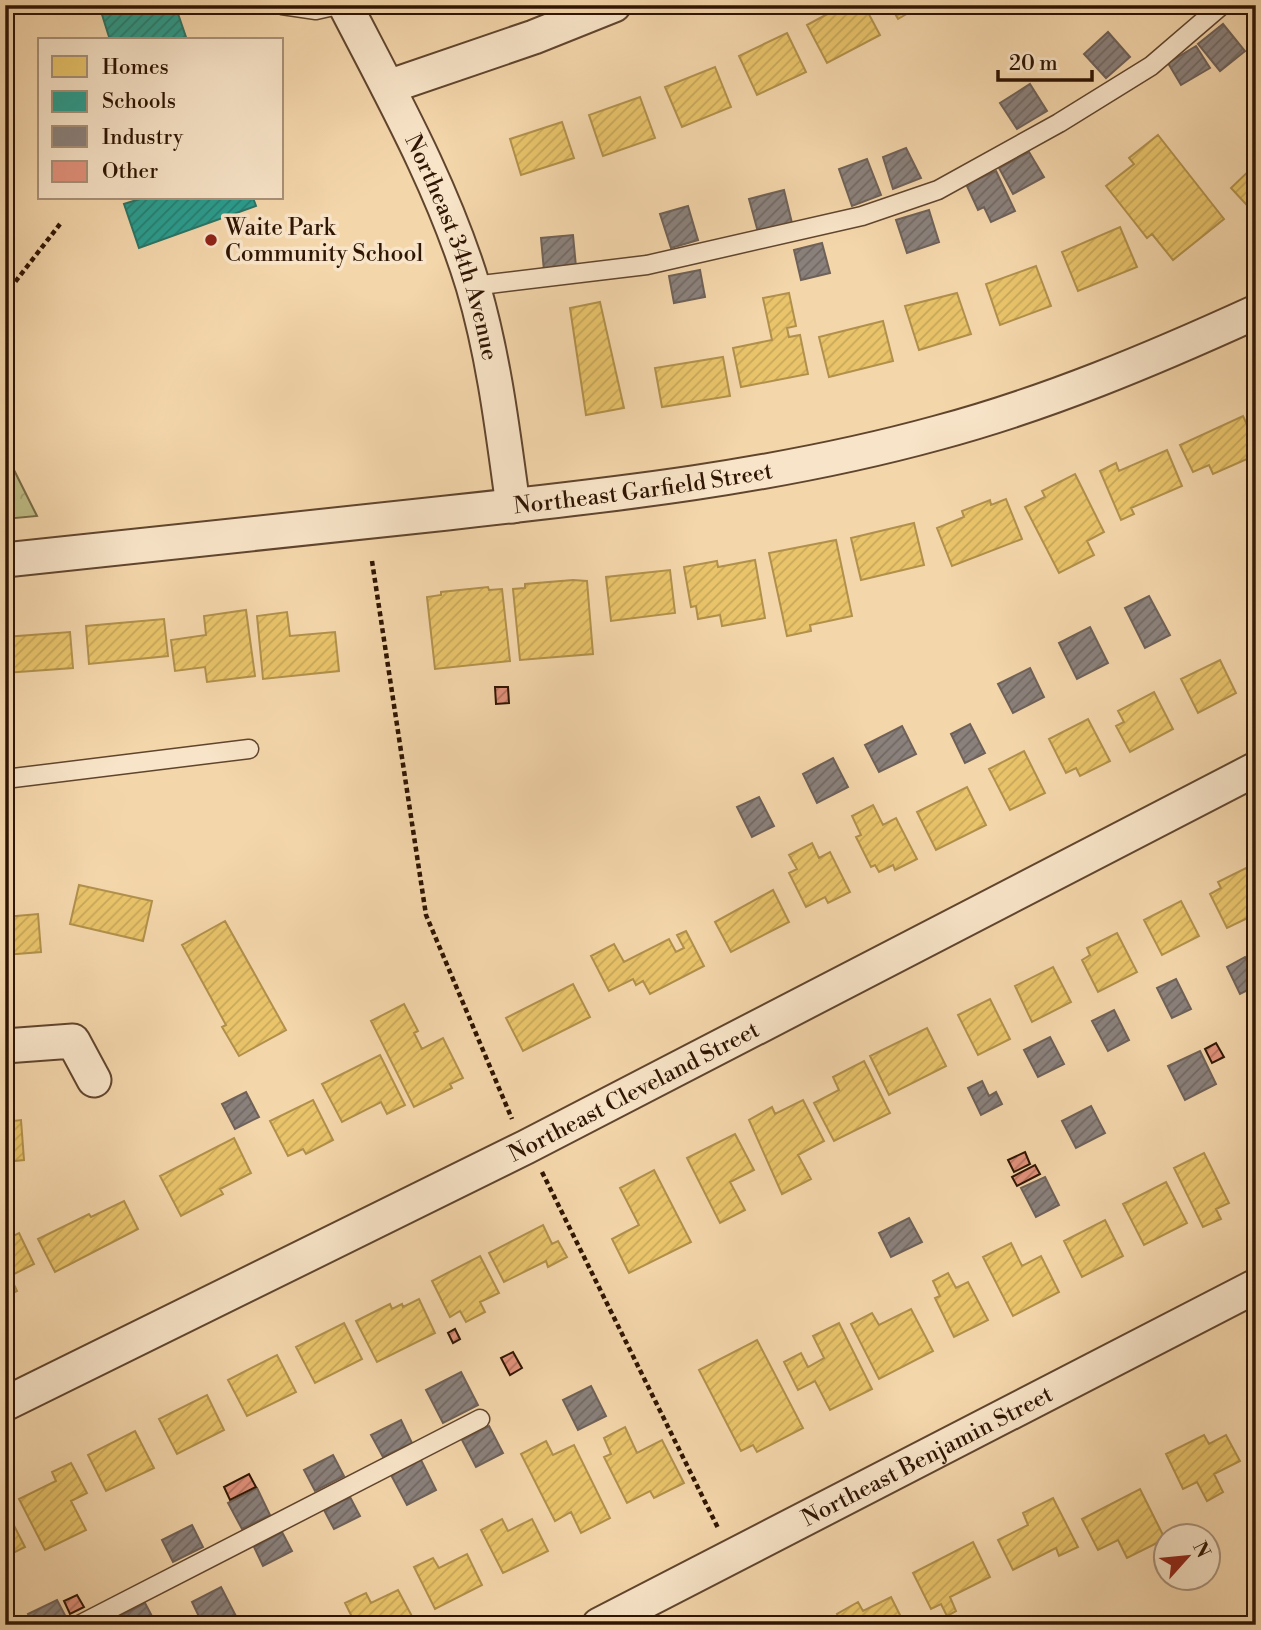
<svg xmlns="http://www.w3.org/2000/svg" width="1261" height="1630" font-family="'Libre Bodoni',serif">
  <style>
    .park { fill: url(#park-crowns); stroke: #776944; stroke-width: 2 }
    .homes { fill: url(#homes-hatch); stroke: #b1904b; stroke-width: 2 }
    .schools { fill: url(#schools-hatch); stroke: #2c7465; stroke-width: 2 }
    .industry { fill: url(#industry-hatch); stroke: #6f6158; stroke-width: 2 }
    .building { fill: url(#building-hatch); stroke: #2f1503; stroke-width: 2 }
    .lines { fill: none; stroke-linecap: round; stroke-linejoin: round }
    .service-casing { stroke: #60452d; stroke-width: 21 }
    .minor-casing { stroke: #60452d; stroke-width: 37 }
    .path { stroke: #2f1503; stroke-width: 4.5; stroke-dasharray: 5 3.5; stroke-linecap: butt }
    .service { stroke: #f8e4c8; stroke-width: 18 }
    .minor { stroke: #f8e4c8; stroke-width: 33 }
    .poi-dot { fill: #8f2418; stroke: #f8e4c8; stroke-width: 2.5 }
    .labels { text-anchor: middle; stroke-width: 7; stroke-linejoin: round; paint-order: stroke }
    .poi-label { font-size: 23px; fill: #2f1503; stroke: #f8e4c8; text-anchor: start }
    .street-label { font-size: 23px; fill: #2f1503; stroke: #f8e4c8 }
  </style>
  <defs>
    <pattern id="park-crowns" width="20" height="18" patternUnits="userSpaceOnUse" patternTransform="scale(1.75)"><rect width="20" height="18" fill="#bfbd86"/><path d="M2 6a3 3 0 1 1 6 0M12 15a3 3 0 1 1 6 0" fill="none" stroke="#a4a272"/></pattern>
    <pattern id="homes-hatch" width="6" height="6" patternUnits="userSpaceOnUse" patternTransform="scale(1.75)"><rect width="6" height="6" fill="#e9c46a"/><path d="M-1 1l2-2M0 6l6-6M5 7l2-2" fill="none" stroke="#c8a85a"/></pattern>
    <pattern id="schools-hatch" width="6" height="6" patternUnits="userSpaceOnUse" patternTransform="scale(1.75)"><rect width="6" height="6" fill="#2a9d8f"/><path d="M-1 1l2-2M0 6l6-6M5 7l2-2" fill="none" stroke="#247f73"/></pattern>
    <pattern id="industry-hatch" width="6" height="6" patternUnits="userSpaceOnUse" patternTransform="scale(1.75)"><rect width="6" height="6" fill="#8a817c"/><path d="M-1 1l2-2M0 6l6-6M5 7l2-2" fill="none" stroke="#716863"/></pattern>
    <pattern id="building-hatch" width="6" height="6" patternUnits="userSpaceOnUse" patternTransform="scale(1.75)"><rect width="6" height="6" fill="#e2927c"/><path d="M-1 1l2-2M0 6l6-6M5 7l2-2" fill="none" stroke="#b87663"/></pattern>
  </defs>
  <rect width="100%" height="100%" fill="#f4d6ab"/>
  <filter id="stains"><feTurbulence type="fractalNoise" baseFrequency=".00286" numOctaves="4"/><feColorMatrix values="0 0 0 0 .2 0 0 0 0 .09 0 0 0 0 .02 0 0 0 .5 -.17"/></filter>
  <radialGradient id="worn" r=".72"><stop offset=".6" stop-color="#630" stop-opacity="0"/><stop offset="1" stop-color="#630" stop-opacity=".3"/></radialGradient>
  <path class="park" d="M5,452L37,516L5,519Z"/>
  <path class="homes" d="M844,5H864L880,35L827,63L807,25Z
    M890,5H922L898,19Z
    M787,33L806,72L757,95L739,56Z
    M715,67L731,107L682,127L665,87Z
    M640,97L655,138L603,156L589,115Z
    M562,122L574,158L521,175L510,139Z
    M1158,135L1224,219L1173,260L1152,234L1147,238L1106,186L1134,164L1129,158Z
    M1256,164V215L1231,188Z
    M1120,227L1137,267L1078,291L1062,252Z
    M1036,266L1051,306L1000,325L986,284Z
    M789,293L796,326L787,328L789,337L800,335L808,374L741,387L733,348L772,340L763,298Z
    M957,293L971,334L919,350L905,306Z
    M600,302L624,408L586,415L570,308Z
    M883,321L893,361L829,377L819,337Z
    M723,357L730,396L662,407L655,368Z
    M1243,416L1256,444V455L1213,474L1209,465L1193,472L1180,445Z
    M1167,450L1182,486L1131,508L1134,514L1121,520L1100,471L1116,463L1119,471Z
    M1075,474L1104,532L1087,541L1094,555L1059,573L1025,507L1045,497L1042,491Z
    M1006,499L1022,539L952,566L937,528L964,517L962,511L990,500L991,505Z
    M914,523L924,565L861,580L851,538Z
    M836,540L852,616L810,625L811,631L787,636L769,553Z
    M755,560L765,618L722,626L720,615L698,619L696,606L691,607L684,567L717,561L718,567Z
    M670,570L675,613L611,621L606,577Z
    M573,580L587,581L593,654L520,660L513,589L525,588V584Z
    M488,587L489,590L502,589L510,661L435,669L427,597L441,595V592Z
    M246,610L255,676L207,682L205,667L175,671L171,640L206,635L204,616Z
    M287,612L290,636L335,632L339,671L263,679L257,616Z
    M164,619L168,656L89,664L86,626Z
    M70,632L73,668L5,673V637Z
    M1220,660L1236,693L1198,713L1181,679Z
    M1154,692L1173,729L1130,752L1116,726L1124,722L1118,711Z
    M1088,719L1110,761L1080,776L1076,768L1066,773L1049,739Z
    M1024,751L1045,793L1010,810L989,769Z
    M967,787L986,825L936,850L917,812Z
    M873,805L883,825L896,818L917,859L895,870L893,865L879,872L875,865L871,867L856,837L861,835L852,816Z
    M812,843L819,858L830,852L850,892L828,903L825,897L806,907L789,873L797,869L789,855Z
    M1246,868L1256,888V914L1227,928L1210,894L1221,888L1218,882Z
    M79,885L152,901L143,941L70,924Z
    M773,890L789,922L731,952L715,922Z
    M1181,901L1199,936L1162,955L1144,920Z
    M38,914L41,952L5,955V917Z
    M225,921L286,1030L239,1056L222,1027L226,1025L182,945Z
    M686,931L704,966L650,994L643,981L636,985L633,979L609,991L591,956L614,944L624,962L669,939L676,952L684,948L677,935Z
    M1117,933L1137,972L1098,992L1082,960L1090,955L1087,948Z
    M1053,967L1071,1002L1032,1022L1015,986Z
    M573,984L590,1017L523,1051L506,1018Z
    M990,999L1010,1039L978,1055L958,1015Z
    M404,1004L418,1031L414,1033L422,1049L443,1038L463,1078L450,1084L452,1088L414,1107L371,1021Z
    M927,1028L946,1066L889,1095L870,1056Z
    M380,1055L405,1105L387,1114L381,1102L342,1122L322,1084Z
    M864,1061L890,1113L834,1141L814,1103L839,1090L833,1077Z
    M313,1100L333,1140L306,1154L303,1149L288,1156L270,1121Z
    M803,1100L824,1141L798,1155L811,1179L782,1194L749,1120L772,1107L775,1114Z
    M21,1120L24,1160L5,1162V1122Z
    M735,1134L754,1170L730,1182L745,1210L720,1223L687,1158Z
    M234,1138L251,1173L220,1189L223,1194L181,1216L160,1176Z
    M1204,1153L1229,1203L1216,1209L1221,1219L1203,1227L1174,1168Z
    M654,1170L691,1242L629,1273L612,1239L639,1225L620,1188Z
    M1166,1182L1187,1223L1144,1245L1123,1204Z
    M124,1201L138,1229L55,1272L38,1239L89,1214L91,1217Z
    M1105,1220L1123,1256L1082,1277L1064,1241Z
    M543,1225L552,1244L558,1241L567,1257L548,1267L546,1261L504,1282L489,1253Z
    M19,1233L34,1264L10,1276L17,1291L5,1297V1240Z
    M1011,1243L1022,1266L1041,1256L1059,1292L1013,1316L983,1257Z
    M480,1256L499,1293L480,1302L485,1312L466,1322L460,1311L450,1317L432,1281Z
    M948,1273L956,1288L968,1282L988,1320L954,1337L935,1298L940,1296L933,1281Z
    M419,1299L435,1333L377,1362L356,1321L390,1304L392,1309L402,1304L403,1307Z
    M911,1309L933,1351L879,1379L851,1324L872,1313L879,1325Z
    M344,1323L362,1359L315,1383L296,1347Z
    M839,1323L872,1389L830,1410L815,1381L798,1390L784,1362L801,1353L808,1367L824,1358L813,1336Z
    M757,1340L803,1428L757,1452L753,1445L741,1451L699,1370Z
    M277,1355L296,1392L247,1416L228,1380Z
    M207,1395L224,1430L177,1454L159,1419Z
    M625,1427L637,1453L662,1440L684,1483L654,1498L650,1491L627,1503L604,1457L611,1454L604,1438Z
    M135,1431L154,1468L106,1491L88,1455Z
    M1204,1435L1209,1444L1226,1435L1240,1461L1214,1474L1223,1492L1207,1501L1197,1482L1183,1489L1166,1454Z
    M546,1441L553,1455L574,1445L610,1518L581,1533L571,1512L555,1521L521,1454Z
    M71,1463L87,1493L71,1501L86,1530L45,1550L19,1499L56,1481L52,1472Z
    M1140,1489L1165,1539L1127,1558L1118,1540L1098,1550L1082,1519Z
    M1053,1498L1078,1547L1059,1556L1056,1548L1013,1570L998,1540L1028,1525L1023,1513Z
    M5,1508L25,1547L5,1557Z
    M502,1519L508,1531L532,1519L548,1551L503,1573L481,1530Z
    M973,1542L990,1577L950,1597L956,1611L947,1616L941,1604L931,1609L913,1573Z
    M467,1554L482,1585L435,1609L414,1567L433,1558L439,1568Z
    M398,1590L414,1620L405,1625H356L345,1603L366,1593L371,1603Z
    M891,1597L905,1625H827L839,1618L837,1614L858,1602L863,1611Z"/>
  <path class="schools" d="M99,5H175L187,40H110Z
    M143,198H253L256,206L139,248L124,204Z"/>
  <path class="industry" d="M1223,24L1245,51L1220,71L1198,44Z
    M1108,32L1130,57L1106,78L1084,54Z
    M1196,46L1210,68L1181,85L1168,63Z
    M1030,84L1047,111L1017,129L1000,103Z
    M906,148L921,178L893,189L883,157Z
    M1029,152L1044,177L1013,194L999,168Z
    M867,159L881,195L852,206L839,169Z
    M996,171L1015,211L991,222L984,207L978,210L966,184Z
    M784,190L792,223L758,232L749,199Z
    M688,206L698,240L671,248L660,214Z
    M929,210L939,242L907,253L896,220Z
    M573,235L576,267L544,271L541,238Z
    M822,243L830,273L801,280L794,250Z
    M700,270L705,297L674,303L669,276Z
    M1149,596L1170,635L1145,648L1125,608Z
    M1090,627L1108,663L1077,679L1059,643Z
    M1030,668L1044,697L1013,713L998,684Z
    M970,724L985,753L965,763L951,734Z
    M902,726L916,754L879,772L865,745Z
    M833,758L848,787L817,803L803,774Z
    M759,797L774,826L752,837L737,807Z
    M1245,957L1256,977V986L1240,994L1227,967Z
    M1176,979L1191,1009L1172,1018L1157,988Z
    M1114,1010L1129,1040L1108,1051L1092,1021Z
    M1050,1037L1064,1064L1038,1077L1024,1050Z
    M1200,1051L1216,1084L1185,1100L1168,1066Z
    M982,1081L989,1096L996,1092L1002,1104L981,1115L968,1088Z
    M246,1092L259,1117L235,1129L222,1104Z
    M1091,1106L1105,1133L1076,1148L1062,1121Z
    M1045,1177L1059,1205L1036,1217L1021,1188Z
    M909,1218L922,1242L891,1257L879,1233Z
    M461,1372L478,1405L443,1423L426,1390Z
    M591,1386L606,1416L578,1430L563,1400Z
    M401,1420L412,1443L383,1457L371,1435Z
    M489,1426L503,1453L476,1467L462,1440Z
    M333,1455L344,1476L315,1491L304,1470Z
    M421,1460L436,1490L407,1505L391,1475Z
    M257,1488L270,1515L242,1529L228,1503Z
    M350,1497L360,1516L334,1529L324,1510Z
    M192,1525L203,1547L173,1562L162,1540Z
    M282,1532L292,1551L263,1566L254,1547Z
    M221,1587L238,1620L229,1625H203L192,1602Z
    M57,1600L67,1619L56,1625H34L28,1614Z
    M145,1603L155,1622L122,1625L118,1617Z"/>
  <path class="building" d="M495,687H508L509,703L496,704Z
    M1216,1043L1224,1057L1212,1063L1205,1049Z
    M1025,1152L1030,1164L1014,1172L1008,1160Z
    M1035,1165L1040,1174L1017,1186L1012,1177Z
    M455,1329L460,1339L453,1343L448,1333Z
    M513,1352L522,1368L510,1375L501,1358Z
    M249,1474L256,1487L230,1500L224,1487Z
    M77,1595L84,1607L70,1614L64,1601Z"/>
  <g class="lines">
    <defs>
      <path id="service" d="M282,5L316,10L338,5
        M473,286L647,265L862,216L938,190L1059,123L1151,66L1222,5
        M5,779L249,749
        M79,1625L480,1419"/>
      <g id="minor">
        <path id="s1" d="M345,5C392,96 443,187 473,286C494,357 503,433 513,506"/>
        <path d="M388,87L534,37L614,5"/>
        <path id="s2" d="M5,560C153,544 300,528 447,513C612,495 777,477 937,433C1046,404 1153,359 1256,312"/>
        <path d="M5,1046L73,1041L94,1080"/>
        <path id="s3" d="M5,1404L526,1147L1256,769"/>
        <path id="s4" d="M599,1625L1256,1286"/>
      </g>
    </defs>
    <use href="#service" class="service-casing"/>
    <use href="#minor" class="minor-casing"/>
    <path class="path" d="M5,295L60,224
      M5,496L9,499L12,516
      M372,561L426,915L512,1119
      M542,1172L718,1528"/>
    <use href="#service" class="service"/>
    <use href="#minor" class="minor"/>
  </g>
  <circle class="poi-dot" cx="211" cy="240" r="7"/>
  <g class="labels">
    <g class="poi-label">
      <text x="225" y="235">Waite Park<tspan x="225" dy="26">Community School</tspan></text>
    </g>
    <g class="street-label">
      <text dy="8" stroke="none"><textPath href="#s1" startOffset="266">Northeast 34th Avenue</textPath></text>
      <text dy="8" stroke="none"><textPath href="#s2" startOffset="642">Northeast Garfield Street</textPath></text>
      <text dy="8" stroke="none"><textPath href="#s3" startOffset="702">Northeast Cleveland Street</textPath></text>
      <text dy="8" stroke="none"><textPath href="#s4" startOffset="369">Northeast Benjamin Street</textPath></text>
    </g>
  </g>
  <rect width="1261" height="1630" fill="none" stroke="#f4d6ab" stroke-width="28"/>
  <rect x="7" y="7" width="1247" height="1616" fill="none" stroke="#2f1503" stroke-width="3.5"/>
  <rect x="14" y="14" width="1233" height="1602" fill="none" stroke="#2f1503" stroke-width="2"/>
  <rect x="38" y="38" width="245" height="161" fill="#f8e4c8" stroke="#a89179" stroke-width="2"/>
  <rect x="52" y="56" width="35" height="21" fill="#e9c46a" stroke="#a89179" stroke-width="2"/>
  <text x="102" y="74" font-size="21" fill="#2f1503">Homes</text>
  <rect x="52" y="91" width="35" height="21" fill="#2a9d8f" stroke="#a89179" stroke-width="2"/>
  <text x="102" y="108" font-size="21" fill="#2f1503">Schools</text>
  <rect x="52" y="126" width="35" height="21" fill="#8a817c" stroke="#a89179" stroke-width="2"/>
  <text x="102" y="144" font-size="21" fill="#2f1503">Industry</text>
  <rect x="52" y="161" width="35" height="21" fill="#e2927c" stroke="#a89179" stroke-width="2"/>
  <text x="102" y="178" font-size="21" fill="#2f1503">Other</text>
  <g transform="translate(1187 1557) rotate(63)"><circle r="33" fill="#f8e4c8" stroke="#a89179" stroke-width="2"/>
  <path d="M0-5L12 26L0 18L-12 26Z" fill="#8f2418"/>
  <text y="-10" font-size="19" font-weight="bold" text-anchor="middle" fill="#2f1503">N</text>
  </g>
  <path d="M998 70v10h94v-10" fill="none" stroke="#2f1503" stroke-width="3.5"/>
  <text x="1009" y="70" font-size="21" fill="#2f1503" stroke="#f8e4c8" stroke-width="5" paint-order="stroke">20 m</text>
  <rect width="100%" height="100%" filter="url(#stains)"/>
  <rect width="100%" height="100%" fill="url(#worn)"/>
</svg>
